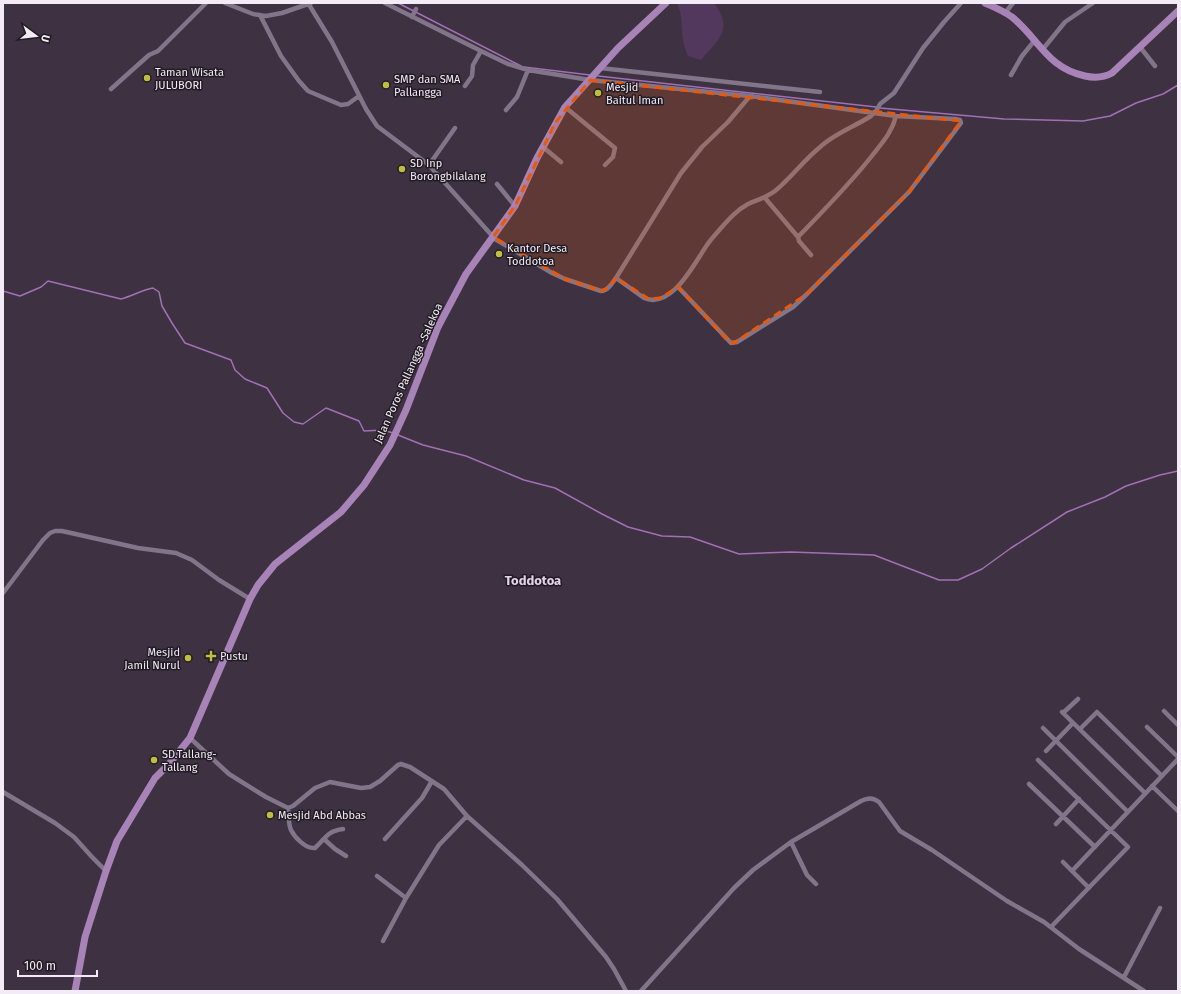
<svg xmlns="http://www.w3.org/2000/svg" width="1181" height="994" font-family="'Fira Sans',sans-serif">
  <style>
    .green { fill: #53385d }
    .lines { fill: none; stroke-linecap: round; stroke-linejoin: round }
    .stream { stroke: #a270b4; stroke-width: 1.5 }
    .street { stroke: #837589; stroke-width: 4.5 }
    .primary { stroke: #a883b7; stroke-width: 7 }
    .marked { fill: #e8590c; fill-opacity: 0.2; stroke: #e8590c; stroke-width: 3; stroke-dasharray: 8 5; stroke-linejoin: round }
    .poi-dot { fill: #bfbe41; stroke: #211b23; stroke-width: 1.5 }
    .labels { text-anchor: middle; stroke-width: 3; stroke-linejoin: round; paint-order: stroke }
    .poi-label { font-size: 11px; fill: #f3ebf6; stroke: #211b23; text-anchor: start }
    .street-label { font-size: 11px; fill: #f3ebf6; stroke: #211b23 }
    .quarter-label { font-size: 13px; font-weight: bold; fill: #e4d4ea; stroke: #211b23 }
  </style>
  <rect width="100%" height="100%" fill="#3d3142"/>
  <path class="green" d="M677,3H714C734,31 719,38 701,60L688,56C685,48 682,40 682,31C681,20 682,14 677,3Z"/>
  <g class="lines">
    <path class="stream" d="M398,3L521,66
      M524,67L590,75
      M598,76L876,107
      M880,108L1004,119L1083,121L1110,116L1136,103L1163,94L1178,85
      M3,291L20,296L41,287L48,281L121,299C132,296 142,290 153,288L159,292L162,306L172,323L185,343L231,360L235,370L245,379L267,388L283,413L294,422L303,424L326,408L359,421L364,431L383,430L393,433
      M398,435L423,445L466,456L524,480L555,488L602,514L628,527L662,536L690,537L739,554L791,552L874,555L939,580H958L982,569L1011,548L1067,512L1105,497L1126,486L1160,475L1178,471"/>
    <path class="street" d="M225,3L253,14L266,16L282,13L311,3
      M308,3L332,42L366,109L377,126L429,165L495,239L552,273L565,279L601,291C608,291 612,283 616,278L681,173L702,147L728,122L750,96
      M385,3L481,51L508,64L528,70L590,80L750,96L896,116C892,133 881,144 871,157C848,186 823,211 798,237L799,241L811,255
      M1005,13L1013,3
      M260,15L281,56L299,81L308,91L341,105L348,104L359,96
      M412,17L416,9
      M1140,47L1155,66
      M1043,49L1065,22L1093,3
      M600,68L820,92
      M1011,75L1022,56L1035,40
      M465,86L472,76L473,65L481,51
      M111,89L149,55L158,51L206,3
      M565,107L615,148L613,157L605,165
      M506,110L517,97L528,70
      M543,147L561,162
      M429,165L455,128
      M497,184L515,206
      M765,198L798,237
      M616,278L644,298C672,310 695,262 707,245C711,239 716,234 721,228C729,219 737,210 748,204C757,200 767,197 775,191C791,178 803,161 819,148C833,134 854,127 871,116L876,111L880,104L894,93L923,48L944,22L961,3
      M678,287L731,343L737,342L793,307L807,294L909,192L961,123L960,120L955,119L896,116
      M3,593L43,540L50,533L55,531H62L138,548L176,553L192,560L219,580L250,599
      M1164,711L1178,725
      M1062,712L1145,793
      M1063,713L1078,699
      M1147,727L1178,757
      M1043,728L1128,812
      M1080,729L1097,712L1162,776
      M190,738L229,774L266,797L288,808L293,806L315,788L330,782L361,788L370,787L380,781L398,765L401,764L410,767L444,789L467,816L522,865L557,899L606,957L614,969L626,991
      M1046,751L1073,723
      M1038,760L1128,847L1051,927
      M1029,784L1095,847
      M1152,786L1178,811
      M3,792L55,823L74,837L92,857L106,871
      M288,808C289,815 288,823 291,830C295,838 306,849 315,848C326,838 327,831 343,829
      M1056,824L1079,799
      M324,839L335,849L346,856
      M385,839L422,798L432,781
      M791,842L807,875L816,884
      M1063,862L1089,888
      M1072,871L1178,759
      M377,876L406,898
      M383,941L406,898L439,845L467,816
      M1124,977L1160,908
      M641,991L734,888L753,870L791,842L861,801C868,798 872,797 879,802L900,831L932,850L1007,901L1044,922L1079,949L1144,991"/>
    <path class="primary" d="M985,3C994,7 1004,11 1012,17C1039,39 1047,68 1085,76C1094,78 1103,78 1112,73L1178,11
      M75,991L85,937L106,871L117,841L155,778L169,764L190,738L250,599L258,585L275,564L341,512L364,485L390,445L406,410L438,327L466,274L515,206L537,158L565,107L618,48L666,3"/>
  </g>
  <path class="marked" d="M590,80L961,121L909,192L807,294L734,343L729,342L678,287L661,298L649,299L616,278L608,288L601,291L565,279L493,237L515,206L555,123Z"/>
  <g class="poi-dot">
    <circle cx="147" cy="78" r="4"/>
    <circle cx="386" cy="85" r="4"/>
    <circle cx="598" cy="93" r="4"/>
    <circle cx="402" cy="169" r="4"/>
    <circle cx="499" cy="254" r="4"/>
    <path d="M209 650h4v4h4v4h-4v4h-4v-4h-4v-4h4z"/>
    <circle cx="188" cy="658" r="4"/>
    <circle cx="154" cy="760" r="4"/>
    <circle cx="270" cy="815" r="4"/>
  </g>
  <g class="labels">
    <g class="poi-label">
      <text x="155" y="76">Taman Wisata<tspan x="155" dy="13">JULUBORI</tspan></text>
      <text x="394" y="83">SMP dan SMA<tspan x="394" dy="13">Pallangga</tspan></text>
      <text x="606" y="91">Mesjid<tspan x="606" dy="13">Baitul Iman</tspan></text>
      <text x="410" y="167">SD Inp<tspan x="410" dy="13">Borongbilalang</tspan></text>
      <text x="507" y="252">Kantor Desa<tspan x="507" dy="13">Toddotoa</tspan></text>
      <text x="180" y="656" text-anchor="end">Mesjid<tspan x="180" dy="13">Jamil Nurul</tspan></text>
      <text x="220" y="660">Pustu</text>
      <text x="162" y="758">SD.Tallang-<tspan x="162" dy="13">Tallang</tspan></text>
      <text x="278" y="819">Mesjid Abd Abbas</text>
    </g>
    <g class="street-label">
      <text transform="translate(408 373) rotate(-66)" y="4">Jalan Poros Pallangga -Salekoa</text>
    </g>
    <g class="quarter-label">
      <text x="533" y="585">Toddotoa</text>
    </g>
  </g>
  <rect width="1181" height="994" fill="none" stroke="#f3ebf6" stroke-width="8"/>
  <g transform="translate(36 36) rotate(105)" stroke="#211b23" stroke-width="3" paint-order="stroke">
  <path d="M0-3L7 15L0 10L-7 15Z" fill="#f3ebf6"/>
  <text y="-6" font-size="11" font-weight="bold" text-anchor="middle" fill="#f3ebf6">U</text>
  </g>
  <path d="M18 970v6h79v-6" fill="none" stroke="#f3ebf6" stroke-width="2"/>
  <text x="24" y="970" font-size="12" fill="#f3ebf6" stroke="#211b23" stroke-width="3" paint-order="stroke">100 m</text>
</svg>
